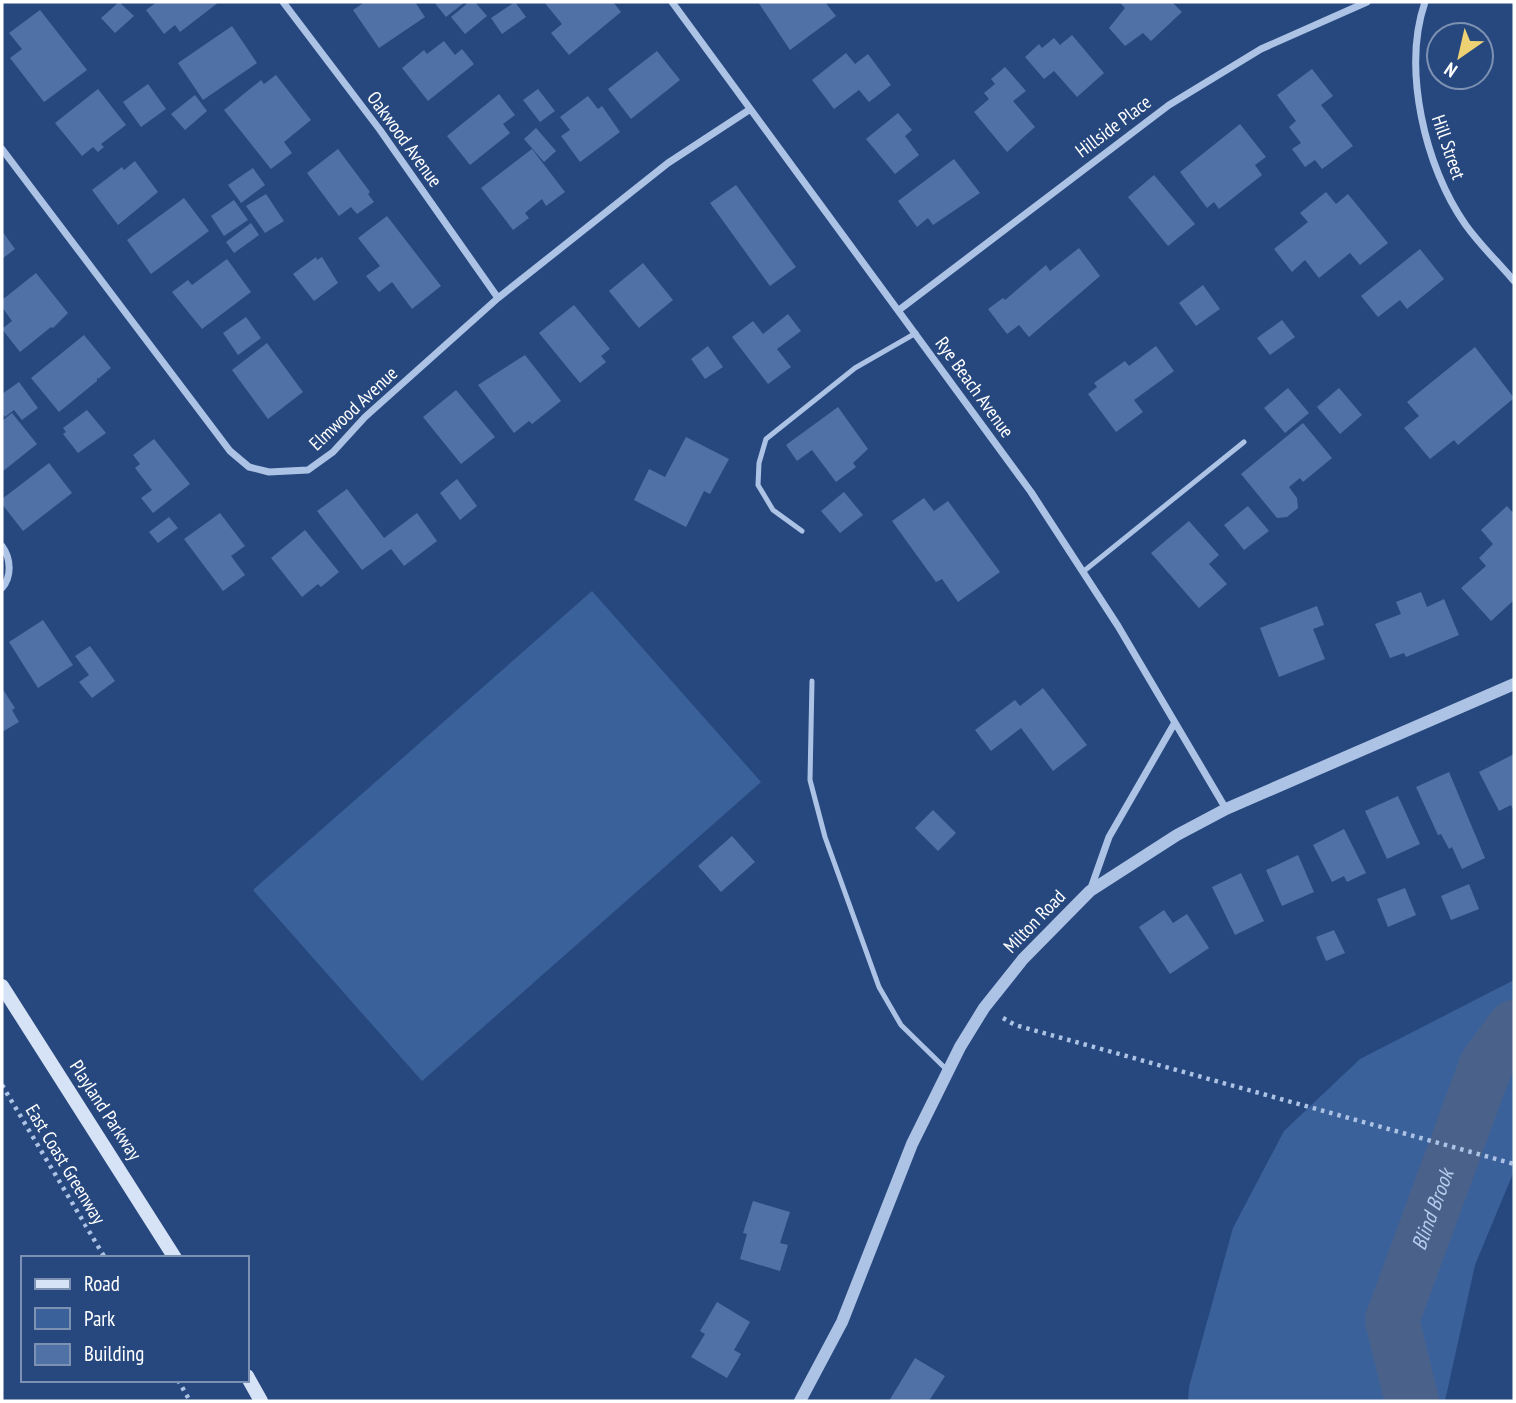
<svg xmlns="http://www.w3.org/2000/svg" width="1516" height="1403" font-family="'PT Sans Narrow',sans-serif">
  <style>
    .green { fill: #3b619b }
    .water { fill: #4a628a; stroke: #a2bde5; stroke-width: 2 }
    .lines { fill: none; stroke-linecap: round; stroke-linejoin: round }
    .river { stroke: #4a628a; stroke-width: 54 }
    .building { fill: #5071a6 }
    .path { stroke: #adc3e5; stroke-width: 4.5; stroke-dasharray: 3.5 5; stroke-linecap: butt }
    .service { stroke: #adc3e5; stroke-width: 5 }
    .minor { stroke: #adc3e5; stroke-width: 7 }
    .tertiary { stroke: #adc3e5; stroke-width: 12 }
    .secondary { stroke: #d6e2f5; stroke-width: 14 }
    .labels { text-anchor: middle; stroke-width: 5; stroke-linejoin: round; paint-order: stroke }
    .street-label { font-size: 19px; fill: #fff; stroke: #27487e }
    .water-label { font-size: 21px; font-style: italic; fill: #b8cded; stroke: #27487e }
  </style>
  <rect width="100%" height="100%" fill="#27487e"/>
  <path class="green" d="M592,591L761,782L422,1081L253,890Z
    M1514,980V1007L1487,1064L1514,1046V1171L1475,1265L1445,1401H1188L1189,1387L1233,1228L1284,1131L1360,1059Z"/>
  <path class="water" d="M1514,1007V1046L1486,1065Z"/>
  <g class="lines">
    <path class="river" id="s1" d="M1412,1401L1392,1320L1486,1065L1514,1027"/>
  </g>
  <path class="building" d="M119,2L134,16L115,33L101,18Z
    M157,2H219L180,32L175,25L164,34L146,10Z
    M365,2H415L425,17L379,48L353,10Z
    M434,2H465L446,17Z
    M469,2H475L487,16L465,34L451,17Z
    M515,2L526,17L502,34L491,18Z
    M544,2H613L621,12L569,55L551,33L562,24Z
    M758,2H825L836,16L790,50Z
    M1119,2H1172L1182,12L1151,41L1143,33L1125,46L1109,28L1125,8Z
    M40,10L87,70L44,102L10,58L22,49L9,33Z
    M232,26L257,63L203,100L178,63Z
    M1072,35L1104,73L1077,97L1054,71L1044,79L1025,57L1039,44L1042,48L1054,38L1060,45Z
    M444,41L455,55L462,49L474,64L428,101L402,68L424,50L427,54Z
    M657,51L680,80L631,119L608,89Z
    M846,53L855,64L868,54L891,85L869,102L859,90L834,109L812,80Z
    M1005,67L1026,91L1013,101L1035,127L1007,152L974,112L989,99L984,93L995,84L991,79Z
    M1312,69L1333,96L1321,105L1353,146L1322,169L1315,160L1305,167L1292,149L1301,143L1289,127L1296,121L1277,95Z
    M276,75L311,120L284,142L292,153L271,169L224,110L261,80L264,84Z
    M148,84L166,109L141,127L123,102Z
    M98,89L126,125L101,144L104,147L98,152L93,147L82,156L55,123Z
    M538,89L555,111L540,122L523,100Z
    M499,94L515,115L503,124L510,133L470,165L447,136Z
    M195,95L207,111L185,130L171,114Z
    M588,96L598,109L602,106L620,132L580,162L561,136L570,130L560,117Z
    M898,113L912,130L905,136L919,155L895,174L866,139Z
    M1240,124L1266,157L1255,165L1262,175L1219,209L1214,202L1207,208L1180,172Z
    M536,128L556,151L544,162L524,139Z
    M338,149L370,192L368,194L374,202L357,214L351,207L339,216L307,173Z
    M532,149L565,192L546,206L542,199L525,213L529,218L513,230L481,188Z
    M954,159L980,193L933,225L928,218L917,227L898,201Z
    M135,161L158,192L118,225L92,190L122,167L124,170Z
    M253,168L265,185L241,203L228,185Z
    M1154,175L1195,224L1168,246L1128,197Z
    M736,185L796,267L770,286L710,203Z
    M1326,192L1336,204L1348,194L1388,243L1360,265L1350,253L1319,278L1305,260L1292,272L1274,249L1308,222L1300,213Z
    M266,194L284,221L265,233L246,206Z
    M184,198L209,231L151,274L127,240Z
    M234,200L248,220L224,236L211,216Z
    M387,216L441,286L412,309L392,282L379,292L366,276L380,266L358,238Z
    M251,223L259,235L234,253L226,242Z
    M2,231L15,249L2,259Z
    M1079,248L1100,276L1029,337L1019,325L1007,334L988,309L1003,298L1005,300L1046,265L1050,271Z
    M1420,249L1444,279L1407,309L1400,300L1378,317L1361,296Z
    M316,257L317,260L322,257L338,283L314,301L293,274Z
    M227,259L251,292L202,329L172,292L188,280L192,285Z
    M643,263L673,300L639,328L609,291Z
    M36,273L68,313L53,328L51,327L20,352L2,329L12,321L2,307V300Z
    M1203,285L1220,309L1196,326L1179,303Z
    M574,305L610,349L601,356L606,362L580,383L539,333Z
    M788,314L801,331L777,349L791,367L768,384L732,337L753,321L763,334Z
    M246,317L261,338L238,355L223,333Z
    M1282,320L1295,337L1270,355L1257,338Z
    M84,335L111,368L98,379L97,377V381L59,412L31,378Z
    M267,343L303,392L268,419L232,370Z
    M708,346L723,367L705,379L691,359Z
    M1156,346L1174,371L1134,400L1143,412L1116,432L1088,394L1097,387L1094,383L1125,361L1129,366Z
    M1475,347L1514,398L1458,445L1454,440L1430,459L1404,428L1419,416L1407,402Z
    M525,355L561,401L532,424L529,421L514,433L478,385Z
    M19,382L38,408L22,420L14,410L5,417L2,413V394Z
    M1288,388L1309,413L1285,433L1264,408Z
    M1339,388L1362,415L1340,434L1317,407Z
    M456,390L495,437L461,464L423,417Z
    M838,407L868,449L853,463L856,467L836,482L812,450L797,461L786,445Z
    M87,410L106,433L78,453L63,434L66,432L63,428Z
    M12,413L37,444L2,472V421Z
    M1303,423L1332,458L1303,482L1300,478L1289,487L1297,498L1298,508L1287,517L1277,518L1241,474Z
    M686,437L729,459L710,494L704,491L686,527L634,500L649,469L665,477Z
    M154,439L190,484L153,513L141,498L152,490L135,468L140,464L133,455Z
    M49,463L72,493L23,531L2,504V499Z
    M457,479L477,506L460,520L440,493Z
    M347,489L384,538L417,513L437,541L404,566L391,549L362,570L317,511Z
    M844,492L863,515L840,533L821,511Z
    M924,498L934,511L948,501L1000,572L958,602L942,579L936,582L892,521Z
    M1248,506L1269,531L1244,550L1224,525Z
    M1507,506L1514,514V600L1491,621L1461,588L1486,566L1479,558L1493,544L1481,530Z
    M220,513L245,546L231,556L245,575L223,591L184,539Z
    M169,517L178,528L158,543L149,532Z
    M1189,521L1219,555L1209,564L1227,584L1199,608L1151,553Z
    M305,530L339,572L321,587L318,584L302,597L271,558Z
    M1421,592L1427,607L1444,599L1459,635L1406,657L1404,653L1390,658L1375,624L1401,614L1396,602Z
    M1317,606L1324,625L1313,629L1325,659L1279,677L1260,628Z
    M43,620L73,665L38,688L9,642Z
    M90,646L115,681L92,698L79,682L89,675L75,656Z
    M2,688L15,708L12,710L19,722L2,732Z
    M1043,688L1087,745L1053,771L1021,728L991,751L975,730L1015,700L1020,706Z
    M1514,754V812L1511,805L1499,811L1479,772Z
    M1449,772L1485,858L1462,869L1452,847L1449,849L1441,834L1438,835L1416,787Z
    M1398,796L1420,844L1387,859L1365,811Z
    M933,810L956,833L938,851L915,828Z
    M1344,829L1366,873L1347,882L1344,876L1332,882L1313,845Z
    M732,836L755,862L721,892L698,866Z
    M1298,855L1314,892L1282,906L1266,870Z
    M1241,873L1264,921L1235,935L1212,887Z
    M1469,884L1479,909L1451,920L1441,896Z
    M1405,888L1416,915L1388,927L1377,899Z
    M1164,910L1173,923L1187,914L1209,948L1170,974L1139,927Z
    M1334,930L1345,953L1326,961L1316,937Z
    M753,1201L790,1212L780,1243L788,1245L780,1271L740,1259L747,1234L743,1233Z
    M717,1302L750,1322L734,1350L741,1354L727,1378L691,1357L705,1334L700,1331Z
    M915,1358L945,1376L929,1401H889Z"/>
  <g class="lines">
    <path class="path" d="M1003,1018L1015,1025L1514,1164
      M2,1085L105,1258
      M178,1380L190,1401"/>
    <path class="service" d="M802,531L773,510L758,485L759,463L766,439L855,368L916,333
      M1084,571L1244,442
      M812,681L810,780L825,837L879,987L901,1025L947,1070"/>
    <path class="minor" d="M283,2L380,130L498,298
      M672,2L1031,492L1118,626L1226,809
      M1425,2C1402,69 1425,167 1465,224C1479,244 1498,262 1514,281
      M2,149L230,451L249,467L269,472L308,470L333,452L365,417L498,298L668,163L749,110
      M899,310L1169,105L1261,49L1367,2
      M2,546C11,558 12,577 2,588
      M1091,888L1109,837L1174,724"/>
    <path class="tertiary" d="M800,1401L842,1322L912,1144L960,1047L984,1008L1023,959L1090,891L1177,835L1226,809L1514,684"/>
    <path class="secondary" d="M2,986L175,1258
      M247,1376L261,1401"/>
  </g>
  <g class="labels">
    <g class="street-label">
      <text transform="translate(1113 126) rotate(-37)" y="7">Hillside Place</text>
      <text transform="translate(405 139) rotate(54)" y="7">Oakwood Avenue</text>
      <text transform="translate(1449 147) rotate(71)" y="7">Hill Street</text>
      <text transform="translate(975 387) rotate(54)" y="7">Rye Beach Avenue</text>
      <text transform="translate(353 408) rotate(-43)" y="7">Elmwood Avenue</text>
      <text transform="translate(1034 921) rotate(-46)" y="7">Milton Road</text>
      <text transform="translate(106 1110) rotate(57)" y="7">Playland Parkway</text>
      <text transform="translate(66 1164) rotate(59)" y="7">East Coast Greenway</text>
    </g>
    <g class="water-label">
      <text dy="7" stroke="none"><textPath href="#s1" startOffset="201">Blind Brook</textPath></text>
    </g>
  </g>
  <rect width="1516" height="1403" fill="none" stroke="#ffffff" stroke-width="7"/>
  <rect x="21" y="1256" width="228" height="126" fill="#27487e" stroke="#7d91b2" stroke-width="2"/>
  <rect x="35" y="1279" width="35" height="10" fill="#d6e2f5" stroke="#7d91b2" stroke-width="2"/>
  <text x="84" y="1291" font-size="21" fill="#ffffff">Road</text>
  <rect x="35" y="1308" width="35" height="21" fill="#3b619b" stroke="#7d91b2" stroke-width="2"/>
  <text x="84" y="1326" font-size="21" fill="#ffffff">Park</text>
  <rect x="35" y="1344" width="35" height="21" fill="#5071a6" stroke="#7d91b2" stroke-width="2"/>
  <text x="84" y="1361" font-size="21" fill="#ffffff">Building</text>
  <g transform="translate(1460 56) rotate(214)"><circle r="33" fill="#27487e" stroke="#7d91b2" stroke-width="2"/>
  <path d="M0-5L12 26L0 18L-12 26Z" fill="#edd173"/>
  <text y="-10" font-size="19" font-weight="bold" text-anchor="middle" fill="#ffffff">N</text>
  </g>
</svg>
